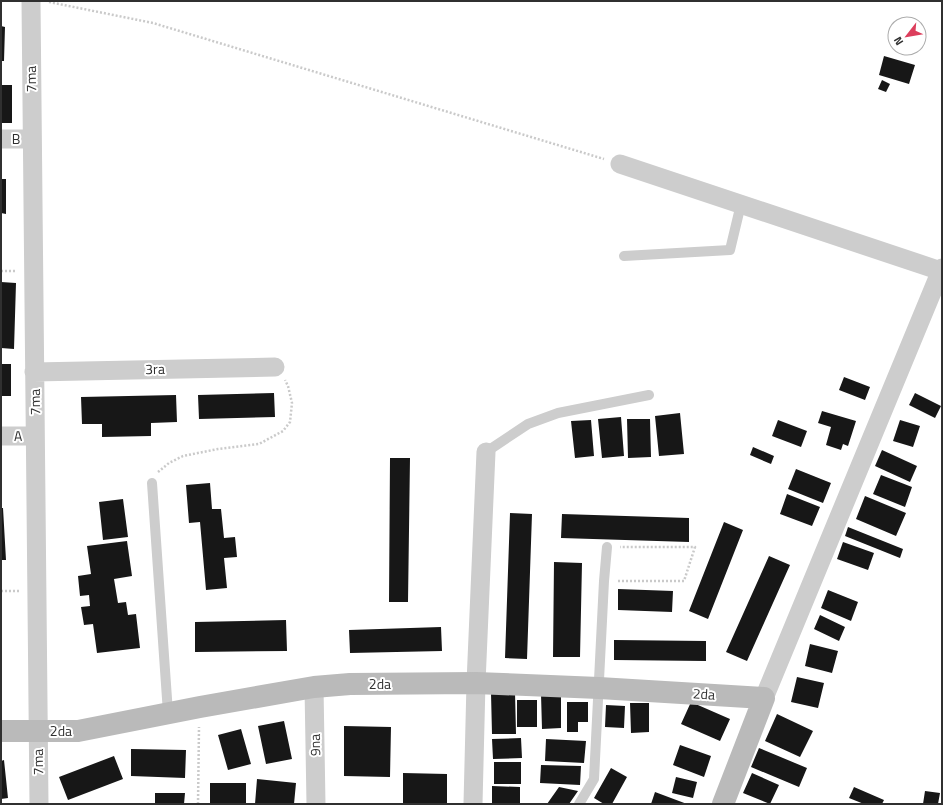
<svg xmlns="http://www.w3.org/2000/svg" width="943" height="805" font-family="'Titillium Web',sans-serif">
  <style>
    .building { fill: #171717 }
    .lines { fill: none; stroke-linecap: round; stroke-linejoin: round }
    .path { stroke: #cacaca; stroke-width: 2.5; stroke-dasharray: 2 2; stroke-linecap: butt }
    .lane { stroke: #cdcdcd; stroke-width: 10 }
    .street { stroke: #cdcdcd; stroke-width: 19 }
    .secondary { stroke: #bababa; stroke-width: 22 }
    .labels { text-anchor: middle; stroke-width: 4; stroke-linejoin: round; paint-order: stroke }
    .street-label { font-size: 14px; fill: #303030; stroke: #fff }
  </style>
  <rect width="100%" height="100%" fill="#fff"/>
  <path class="building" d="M1,26L5,27L4,61H1Z
    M884,56L915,65L909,84L879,75Z
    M882,80L890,84L886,92L878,89Z
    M1,85H12V123H1Z
    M1,179H6V214L1,213Z
    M1,282L16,283L14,349L1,348Z
    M1,364H11V396H1Z
    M844,377L870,387L865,400L839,390Z
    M274,393L275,417L199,419L198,395Z
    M915,393L941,406L935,418L909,405Z
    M176,395L177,422L151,423V436L102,437V424H82L81,397Z
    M822,411L856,421L848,446L843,444L841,450L826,445L831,427L818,423Z
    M680,413L684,454L659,456L655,416Z
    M621,417L624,456L602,458L598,419Z
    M627,419H650L651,457L628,458Z
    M591,420L594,456L575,458L571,421Z
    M778,420L807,431L801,447L772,436Z
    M900,420L920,426L913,447L893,441Z
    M753,447L774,456L771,464L750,455Z
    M882,450L917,466L910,482L875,466Z
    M390,458H410L408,602H389Z
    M796,469L831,483L823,503L788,489Z
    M881,475L912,487L905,507L873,494Z
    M210,483L212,509H221L224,538L235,537L237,557L224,558L227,588L206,590L200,522L189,523L186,485Z
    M787,494L820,507L812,526L780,514Z
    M865,496L906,513L896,536L856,519Z
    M123,499L128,537L103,540L99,502Z
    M1,508H3L6,560H1Z
    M510,513L532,514L527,659L505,658Z
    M562,514L689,518V542L561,538Z
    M724,522L743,530L708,619L689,611Z
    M848,527L903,549L900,558L845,536Z
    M127,541L132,576L114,579L118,603L126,602L128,615L136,614L140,648L97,653L93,624L84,625L81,607L90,606L89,595L80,596L78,576L91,574L87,546Z
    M843,542L874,553L868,570L837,559Z
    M769,556L790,565L747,661L726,652Z
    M554,562L582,563L580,657H553Z
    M618,589L673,591L672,612L618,610Z
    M828,590L858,602L851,621L821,608Z
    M820,615L845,627L839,641L814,629Z
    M286,620L287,651L195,652V622Z
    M441,627L442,651L350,653L349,630Z
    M614,640L706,641V661L614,660Z
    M810,644L838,651L832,673L805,666Z
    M797,677L824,683L818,708L791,702Z
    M515,692L516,734H492L491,693Z
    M541,694H561V728L542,729Z
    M517,700H537V727H517Z
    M567,702H588V722H578V732H567Z
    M691,702L730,719L720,741L681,724Z
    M630,703H649V732L631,733Z
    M606,705L625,706L624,728L605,727Z
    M777,714L813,731L800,757L765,741Z
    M284,721L292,759L266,764L258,726Z
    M344,726L391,727L390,777L344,776Z
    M241,729L251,764L228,770L218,735Z
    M521,738L522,758L493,759L492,739Z
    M546,739L586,741L584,763L545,761Z
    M680,745L711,756L704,777L673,765Z
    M759,748L807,768L799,787L751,767Z
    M131,749L186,750L185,778L131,776Z
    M114,756L123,779L68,800L59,777Z
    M4,760L8,798L1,799V761Z
    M494,762H521V784H494Z
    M541,765L581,766L580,785L540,783Z
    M611,768L627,777L612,804H604L594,798Z
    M403,773L447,774V804H403Z
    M752,773L779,785L770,804L743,793Z
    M676,777L697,782L693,798L672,793Z
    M257,779L296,783L294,804H255Z
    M210,783H246V804H210Z
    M492,786L520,787V804H492Z
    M559,787L578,791L569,804H547Z
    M854,787L884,800L882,804H864L849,798Z
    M925,791L940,793L938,804H923Z
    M655,792L687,804H651Z
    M155,793H185L184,804H155Z"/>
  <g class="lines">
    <path class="path" d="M49,2L153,23L604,159
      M1,271H17
      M158,472L169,463L183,456L218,449L259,444L283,431L290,422L292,403L288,386L285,380
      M618,581H684L695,547H620
      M1,591H20
      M198,804L199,727"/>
    <path class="lane" d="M624,256L730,250L741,204
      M486,452L528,424L558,413L649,395
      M152,483L168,713
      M579,804L594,779L604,581L607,547"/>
    <path class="street" d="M31,1L39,804
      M1,139H32
      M620,164L941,271
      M34,372L275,367
      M1,436H35
      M314,687L316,804
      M764,698L942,268
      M473,804L476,683L486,452"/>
    <path class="secondary" d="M1,731H78L200,707L314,687L350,684L476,683L599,688L764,698L723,804"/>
  </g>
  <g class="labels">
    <g class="street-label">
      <text transform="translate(31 79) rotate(-91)" y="5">7ma</text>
      <text x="16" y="144">B</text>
      <text transform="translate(155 369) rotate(-1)" y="5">3ra</text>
      <text transform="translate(35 402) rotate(-91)" y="5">7ma</text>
      <text transform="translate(18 436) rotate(-1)" y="5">A</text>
      <text x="380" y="689">2da</text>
      <text transform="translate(704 694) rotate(4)" y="5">2da</text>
      <text x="61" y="736">2da</text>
      <text transform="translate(315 745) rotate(-91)" y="5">9na</text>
      <text transform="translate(38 762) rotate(-91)" y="5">7ma</text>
    </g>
  </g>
  <rect width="943" height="805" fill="none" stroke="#303030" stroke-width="4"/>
  <g transform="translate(907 36) rotate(239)"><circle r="19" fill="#ffffff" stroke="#acacac"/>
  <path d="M0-3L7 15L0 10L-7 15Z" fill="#dc3e5c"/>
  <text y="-6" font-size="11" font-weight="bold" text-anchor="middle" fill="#303030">N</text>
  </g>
</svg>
